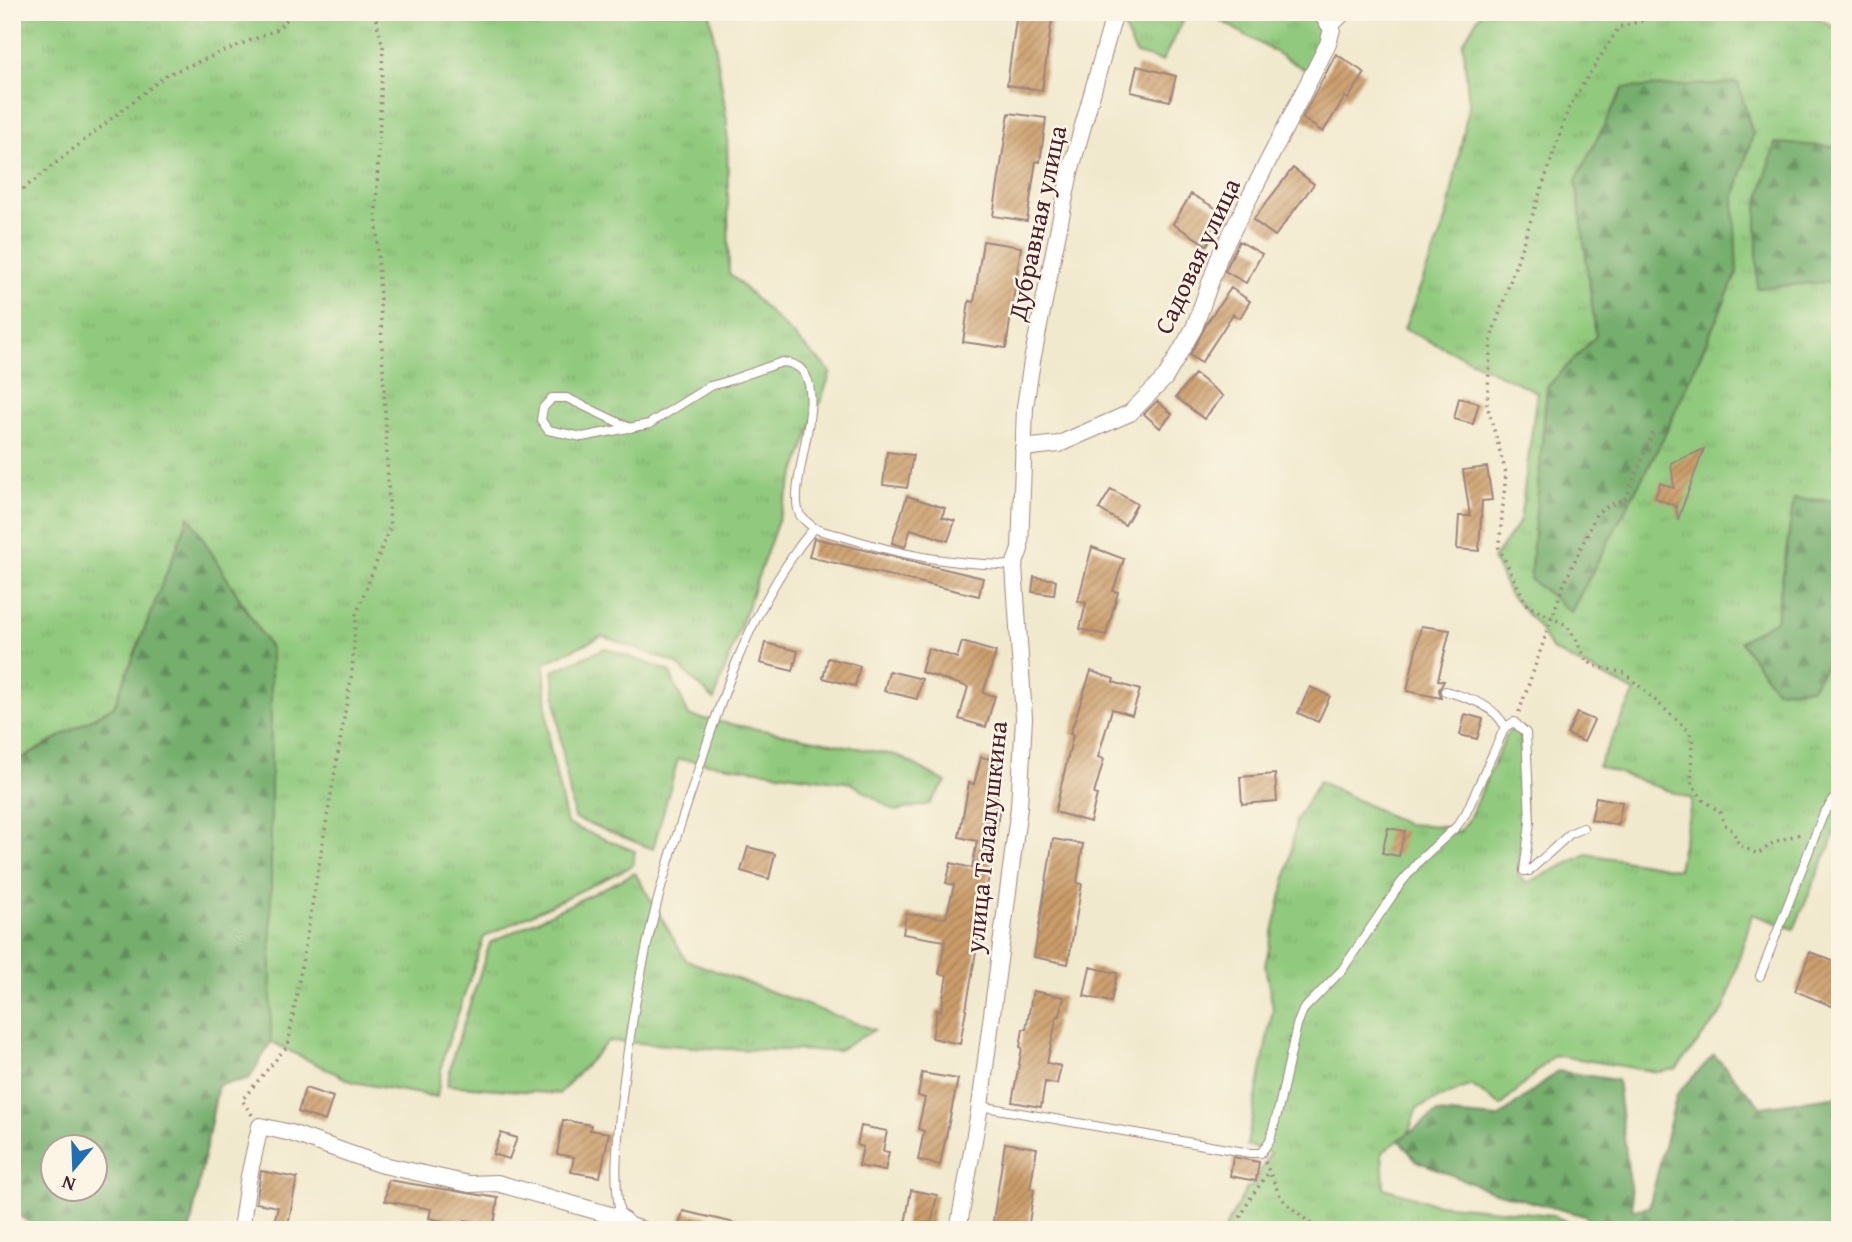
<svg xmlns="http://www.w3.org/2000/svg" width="1852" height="1242" font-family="'Gentium Book Plus',serif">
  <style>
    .grass { fill: url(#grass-tufts); stroke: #6e7454; stroke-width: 2 }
    .forest { fill: url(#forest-firs); stroke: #5f664c; stroke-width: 2; fill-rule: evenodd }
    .building { fill: url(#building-hatch) }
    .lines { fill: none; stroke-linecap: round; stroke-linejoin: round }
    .service-casing { stroke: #9e847c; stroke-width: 10 }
    .minor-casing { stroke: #9e847c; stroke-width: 18 }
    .path { stroke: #9e847c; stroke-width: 3.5; stroke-dasharray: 2 5; stroke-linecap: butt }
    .service { stroke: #fff; stroke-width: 8 }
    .minor { stroke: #fff; stroke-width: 16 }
    .labels { text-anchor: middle; stroke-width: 5; stroke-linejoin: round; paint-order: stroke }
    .street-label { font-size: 26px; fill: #4a1f2b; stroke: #fcf5e5 }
  </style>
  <defs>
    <pattern id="grass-tufts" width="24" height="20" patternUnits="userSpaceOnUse" patternTransform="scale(1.75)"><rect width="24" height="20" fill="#91ca7e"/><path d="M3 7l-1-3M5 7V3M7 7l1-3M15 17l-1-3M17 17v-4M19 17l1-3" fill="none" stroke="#7fad6d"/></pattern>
    <pattern id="forest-firs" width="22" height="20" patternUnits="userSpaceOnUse" patternTransform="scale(1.75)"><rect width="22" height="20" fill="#74ae6d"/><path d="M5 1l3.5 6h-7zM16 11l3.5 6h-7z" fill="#618d5a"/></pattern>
    <pattern id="building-hatch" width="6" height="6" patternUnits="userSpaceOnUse" patternTransform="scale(1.75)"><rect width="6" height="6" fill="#cb9d6a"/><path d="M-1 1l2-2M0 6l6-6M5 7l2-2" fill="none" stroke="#a77f57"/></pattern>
  </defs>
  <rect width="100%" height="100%" fill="#fcf5e5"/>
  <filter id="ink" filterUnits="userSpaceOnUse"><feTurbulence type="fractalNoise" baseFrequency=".0143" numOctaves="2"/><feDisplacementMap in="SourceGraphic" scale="14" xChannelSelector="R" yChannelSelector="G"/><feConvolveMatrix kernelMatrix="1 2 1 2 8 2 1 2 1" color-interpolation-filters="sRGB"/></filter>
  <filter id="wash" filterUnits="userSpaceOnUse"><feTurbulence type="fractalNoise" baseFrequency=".00686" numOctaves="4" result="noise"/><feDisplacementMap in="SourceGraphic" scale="28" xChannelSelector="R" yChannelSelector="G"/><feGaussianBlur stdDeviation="1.57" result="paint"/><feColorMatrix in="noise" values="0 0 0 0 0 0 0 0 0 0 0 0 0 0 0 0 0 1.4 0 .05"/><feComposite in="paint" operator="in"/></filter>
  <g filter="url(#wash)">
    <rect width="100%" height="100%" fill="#f1e9cd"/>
    <path class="grass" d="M12,12H710L727,120L729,273L831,372L714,700L676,663L602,636L544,663L549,743L567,824L635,851L632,866L484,937L443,1058L437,1097L353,1082L271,1042V650L189,517L114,706L12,764Z
      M1127,12H1188L1162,61L1136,54L1123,26Z
      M1206,12H1340L1319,36L1309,72Z
      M1481,12H1807L1840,30V822L1794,929L1752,914L1724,1010L1676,1069L1658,1072L1554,1055L1501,1106L1471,1085L1417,1108L1408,1134L1382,1152L1384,1188L1437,1204L1552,1215L1585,1230H1224L1247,1188L1253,1186L1270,1153L1247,1145L1273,1008L1265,965L1289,865L1296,821L1319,781L1406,824L1442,826L1458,833L1468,821L1508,732L1514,729L1521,736L1525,820L1518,875L1527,883L1587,854L1678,869L1692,799L1598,766L1635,692L1552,650L1536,624L1509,594L1493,559L1520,521L1537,392L1404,329L1446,220L1469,105L1463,43Z
      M605,648L669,671L689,716L899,756L946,782L929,804L895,811L851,783L678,759L653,849L574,818L560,737L553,671Z
      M635,873L686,960L874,1030L837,1051L725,1049L608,1041L559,1094L447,1085L453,1056L490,943Z"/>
    <path class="forest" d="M1738,83L1753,134L1734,199L1737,273L1664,437L1571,612L1530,579L1547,387L1596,336L1576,180L1623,88Z
      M1775,143L1840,147V281L1757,288V209Z
      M1794,499L1840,501V642L1812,688L1776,690L1740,641L1776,620Z
      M189,516L271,650V1042L249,1079L218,1085L190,1230H40L12,1211V764L114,706ZM52,1148H94V1190H52Z
      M1714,1055L1761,1107L1840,1096V1230H1599L1585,1216L1491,1191L1417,1161L1399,1140L1437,1113L1498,1118L1558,1071L1617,1080L1633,1210L1649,1207L1677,1094Z"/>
    <g id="blocks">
      <path class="building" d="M1017,12H1053L1042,90L1007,85Z
        M1336,54L1365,73L1348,99L1345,97L1323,132L1302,118Z
        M1137,66L1176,76L1170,101L1131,92Z
        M1009,113L1046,118L1040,162L1036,161L1027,221L993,216Z
        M1293,168L1314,184L1275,236L1253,220Z
        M1191,194L1226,214L1207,245L1173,224Z
        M983,241L1021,247L1006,348L963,342L969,301L974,302Z
        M1239,241L1262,254L1246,283L1225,271Z
        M1231,288L1250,301L1240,318L1233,314L1201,363L1190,355L1208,321Z
        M1195,374L1223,396L1204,419L1176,397Z
        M1459,398L1479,403L1473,424L1454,419Z
        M1157,401L1172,414L1160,428L1144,414Z
        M1704,449L1682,508L1678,520L1676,506L1655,498L1660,483L1674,488L1671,463Z
        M887,452L913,455L907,488L883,485Z
        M1487,467L1492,500L1482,501L1479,551L1457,549L1459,516H1470L1463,470Z
        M1111,489L1137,504L1125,525L1099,509Z
        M907,496L945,508L942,517L955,521L948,541L911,529L905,547L892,543Z
        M814,538L983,578L979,596L809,557Z
        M1092,547L1124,559L1113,591L1118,592L1106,635L1080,629L1086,603L1078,601Z
        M1034,577L1056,580L1054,595L1032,592Z
        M1421,626L1450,630L1438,680L1444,681L1439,690L1441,698L1407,691Z
        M962,642L996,652L983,693L995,696L986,727L959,719L968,687L921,672L928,648L957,658Z
        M765,643L798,651L793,671L760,663Z
        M828,658L860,666L855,686L823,678Z
        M889,671L922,679L917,699L884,691Z
        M1091,671L1114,679L1113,682L1140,690L1132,715L1112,709L1098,757L1104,759L1094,794L1097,795L1090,822L1055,812L1073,735L1070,734Z
        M1310,687L1330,696L1318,722L1298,713Z
        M1577,713L1594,720L1584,742L1567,734Z
        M1465,714L1483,719L1477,739L1460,735Z
        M981,757L999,761L991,788L999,790L994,811L999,812L990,872L977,928L980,929L960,1044L932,1038L937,1010L941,1011L947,975L939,974L945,941L903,934L906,914L946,918L954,885L946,883L951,863L972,868L977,841L959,837L969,783L974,784Z
        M1275,774L1277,801L1242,804L1240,777Z
        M1596,797L1622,802L1618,825L1591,820Z
        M1388,828L1405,831L1399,856L1382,853Z
        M1053,839L1083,844L1077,883L1082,884L1068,964L1034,957Z
        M748,847L775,854L769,879L741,871Z
        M1810,952L1840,964V992L1834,1007L1795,991Z
        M1090,967L1117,973L1111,1002L1084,996Z
        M1033,991L1064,997L1060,1016H1057L1047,1063L1061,1066L1057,1084L1045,1082L1041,1107L1012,1102L1022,1048L1020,1047L1023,1029H1026Z
        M922,1073L958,1079L940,1165L918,1160L924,1131L918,1129L925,1098L918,1096Z
        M305,1088L333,1097L325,1121L298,1112Z
        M563,1120L591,1125L590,1130L609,1133L600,1177L571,1172L574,1157L557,1154Z
        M861,1126L887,1131L883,1151L889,1152L885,1171L859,1166L863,1147L857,1145Z
        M501,1133L517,1138L509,1159L493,1154Z
        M1005,1143L1037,1148L1030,1189H1034L1028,1230L992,1228Z
        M1233,1157L1259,1162L1256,1181L1230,1176Z
        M261,1171L297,1178L287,1230H272L278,1207L256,1203Z
        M388,1180L498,1198L494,1225L465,1220L464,1225L429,1218L431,1209L385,1201Z
        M911,1190L937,1195L930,1230H904Z
        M683,1211L739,1224L738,1230H678Z"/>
    </g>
  </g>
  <g filter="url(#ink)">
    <use href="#blocks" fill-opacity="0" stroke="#9e847c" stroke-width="2"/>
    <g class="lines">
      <defs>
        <path id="service" d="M1332,29L1350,12
          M630,428L567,398H552L543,408L541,420L548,430L582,437L649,424L710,386L725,382L782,362C844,366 783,483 800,515C803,519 811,526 816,529C824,532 833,534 842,536C876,547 914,557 951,561C972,564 993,564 1014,566
          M1445,691C1468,698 1494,704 1505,727
          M1760,976L1823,815L1834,799L1840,796
          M980,1106L1250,1153H1261L1270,1140L1279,1107L1297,1025L1303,1010L1342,970L1401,883L1420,860L1457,826L1466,813L1505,727L1514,722L1526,733L1530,822L1524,871H1529L1571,833L1583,828
          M621,1218C612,1178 618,1137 622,1096C631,1019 645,941 667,867C677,833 689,799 700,765C723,694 745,629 786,566C796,552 802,540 815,528"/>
        <path id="minor" d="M1023,448L1059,444L1130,413L1165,378L1194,328L1220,255L1328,44L1332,29L1320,12
          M241,1230L248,1181L260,1126L291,1133L379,1164L469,1184L497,1183L621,1218L629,1226L644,1230
          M958,1230L980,1106L1019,807L1024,718L1014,566L1020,549L1025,407L1032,361L1070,172L1115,12"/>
      </defs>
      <use href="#service" class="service-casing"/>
      <use href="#minor" class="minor-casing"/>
      <path class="path" d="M1653,12L1645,20L1619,27L1569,107L1491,338L1487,405L1506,473L1499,548L1527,605L1566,625L1576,639L1585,659L1594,666L1625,673L1689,731L1692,740L1691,782L1703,800L1720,812L1724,824L1733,831L1739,845L1758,854L1774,842L1803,833
        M12,198L166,75L276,30L295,12
        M1519,712L1563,586L1596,515L1602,509L1626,498L1654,430
        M252,1115L242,1100L288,1045L352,672L356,615L390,527L376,209L383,47L374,12
        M1265,1162L1281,1198L1311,1224L1314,1230
        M1234,1230L1251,1197L1269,1172"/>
      <use href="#service" class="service"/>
      <use href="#minor" class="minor"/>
    </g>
  </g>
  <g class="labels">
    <g class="street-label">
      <text transform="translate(1037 223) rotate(-78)" y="9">Дубравная улица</text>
      <text transform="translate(1197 256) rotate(-65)" y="9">Садовая улица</text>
      <text transform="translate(986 837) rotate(-84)" y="9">улица Талалушкина</text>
    </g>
  </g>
  <rect width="1852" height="1242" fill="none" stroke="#fcf5e5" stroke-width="42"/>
  <g transform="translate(74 1168) rotate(199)"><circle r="33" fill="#fcf5e5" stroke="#b59f9b" stroke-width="2"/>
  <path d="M0-5L12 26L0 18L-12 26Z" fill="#1f6fb2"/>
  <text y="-10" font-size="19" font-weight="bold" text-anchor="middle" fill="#4a1f2b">N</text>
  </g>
</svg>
